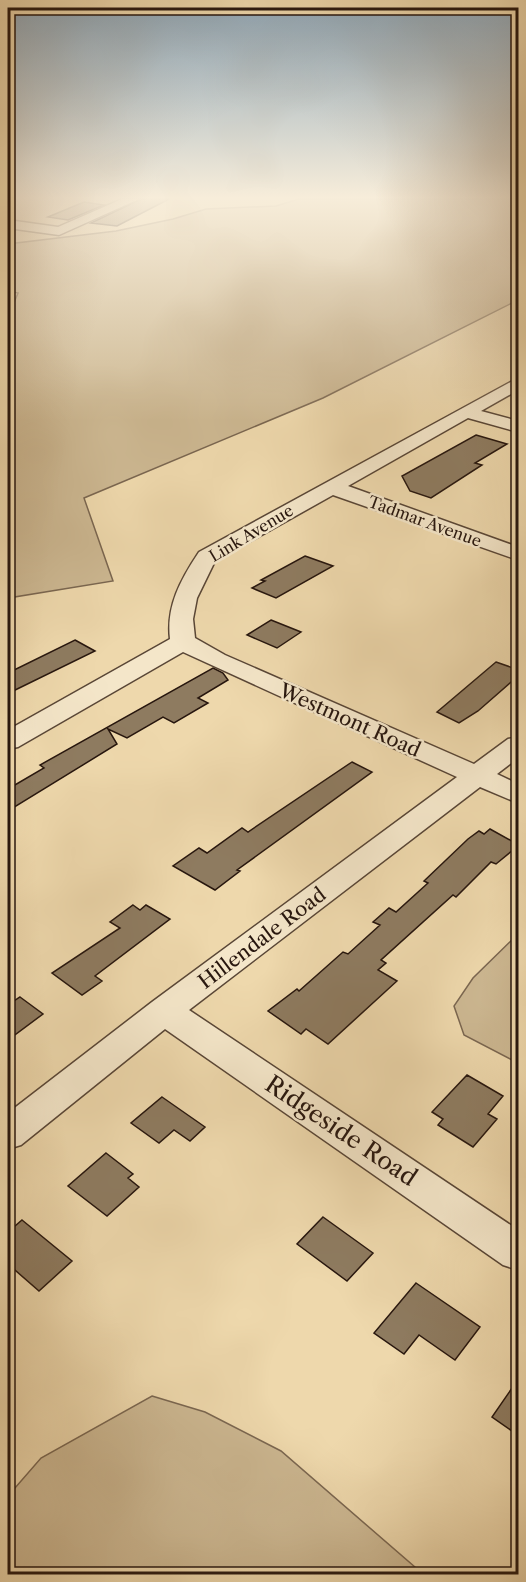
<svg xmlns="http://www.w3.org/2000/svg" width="526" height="1582" font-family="'Libre Caslon Text',serif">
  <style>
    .green { fill: #ccb791; stroke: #7a6650; stroke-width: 1.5 }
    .building { fill: #8e7b60; stroke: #27160e; stroke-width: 1.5 }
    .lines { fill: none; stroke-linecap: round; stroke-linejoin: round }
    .street-casing { stroke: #594636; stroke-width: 3 }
    .street { fill: #f4e6c9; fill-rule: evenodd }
    .labels { text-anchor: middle; stroke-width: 5; stroke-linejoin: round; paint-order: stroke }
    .far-street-label { font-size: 16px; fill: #27160e; stroke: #f4e6c9 }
    .street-label { font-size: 20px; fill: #27160e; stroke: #f4e6c9 }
    .near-street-label { font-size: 24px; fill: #27160e; stroke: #f4e6c9 }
  </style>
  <rect width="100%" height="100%" fill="#eed8ac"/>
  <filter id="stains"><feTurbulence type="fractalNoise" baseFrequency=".00333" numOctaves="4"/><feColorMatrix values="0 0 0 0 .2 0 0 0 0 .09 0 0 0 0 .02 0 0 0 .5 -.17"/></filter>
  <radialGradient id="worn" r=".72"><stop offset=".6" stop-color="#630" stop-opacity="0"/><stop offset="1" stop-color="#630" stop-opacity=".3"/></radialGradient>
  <path class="green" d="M299,199H518V300L323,398L84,498L113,581L8,598V307L13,305L18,293L8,291V244L116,231L173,219L206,209L276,206Z
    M518,934V1063L464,1035L454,1006L473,978Z
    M152,1396L205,1412L281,1451L423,1574H8V1496L41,1458Z"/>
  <path class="building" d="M141,199H169L117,226L91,223Z
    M84,202L104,205L68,220L48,217Z
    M476,435L507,444L475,463L482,465L431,498L410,491L402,476Z
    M305,556L333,566L276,598L252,588L265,581L261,580Z
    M271,620L301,632L277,648L247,635Z
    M75,640L95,651L9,693L8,673Z
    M496,662L519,670V675L478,711L459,723L437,712Z
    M213,668L223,673L228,680L198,698L208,703L174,723L163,717L127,738L108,729L117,744L8,811V789L44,768L40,765Z
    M352,762L372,772L237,870L240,871L215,890L173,866L199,848L207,853L242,828L248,832Z
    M490,829L519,845L496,864L491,862L456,897L453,895L381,960L386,963L378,970L397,981L328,1044L306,1029L301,1034L268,1011L297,989L299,991L343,952L348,954L380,925L373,922L389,908L396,912L428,883L424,881L468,839L479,831L484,834Z
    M133,905L140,910L146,905L170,919L95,976L102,981L82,995L52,973L120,928L110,922Z
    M20,997L43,1014L8,1040V1005Z
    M467,1075L503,1096L488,1114L497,1119L473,1147L438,1125L443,1119L432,1112Z
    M162,1097L205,1127L190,1141L174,1130L159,1143L131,1123Z
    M106,1153L133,1174L128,1178L139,1187L107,1216L68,1186Z
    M323,1217L373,1253L347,1281L297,1244Z
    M22,1220L72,1261L39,1291L8,1264V1232Z
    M416,1283L480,1327L455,1360L419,1335L404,1354L374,1333Z
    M519,1378V1436L492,1417Z"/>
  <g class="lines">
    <defs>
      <path id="street" d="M122,199H139L59,235L8,228V220L58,227Z
        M518,378V390L481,411L518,421V432L468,418L348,486L518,547V560L333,495L215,561L197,598L193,619L195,638L225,655L474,764L508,739L518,737V758L497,774L518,784V803L480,787L189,1010L518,1230V1270L503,1265L165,1029L21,1145L8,1149V1113L152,1002L457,777L183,652L18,747L8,749V730L170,639C166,606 181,579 199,552Z"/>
    </defs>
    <use href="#street" class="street-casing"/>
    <use href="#street" class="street"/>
  </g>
  <linearGradient id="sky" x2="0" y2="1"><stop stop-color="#8fa8ba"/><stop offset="0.47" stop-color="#f7edda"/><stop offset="1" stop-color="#f7edda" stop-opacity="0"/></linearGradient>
  <rect width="526" height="421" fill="url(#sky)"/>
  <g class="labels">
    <g class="far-street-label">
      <text transform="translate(425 521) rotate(20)" y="6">Tadmar Avenue</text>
      <text transform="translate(251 533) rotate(-31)" y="6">Link Avenue</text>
    </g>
    <g class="street-label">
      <text transform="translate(350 720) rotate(24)" y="7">Westmont Road</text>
      <text transform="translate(262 938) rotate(-37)" y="7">Hillendale Road</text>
    </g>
    <g class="near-street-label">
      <text transform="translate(341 1131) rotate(34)" y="8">Ridgeside Road</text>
    </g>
  </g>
  <rect width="526" height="1582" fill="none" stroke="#eed8ac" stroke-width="30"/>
  <rect x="9" y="9" width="508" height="1564" fill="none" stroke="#27160e" stroke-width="3"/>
  <rect x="15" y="15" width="496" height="1552" fill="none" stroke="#27160e" stroke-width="1.5"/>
  <rect width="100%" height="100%" filter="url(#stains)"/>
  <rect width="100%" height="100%" fill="url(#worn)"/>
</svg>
